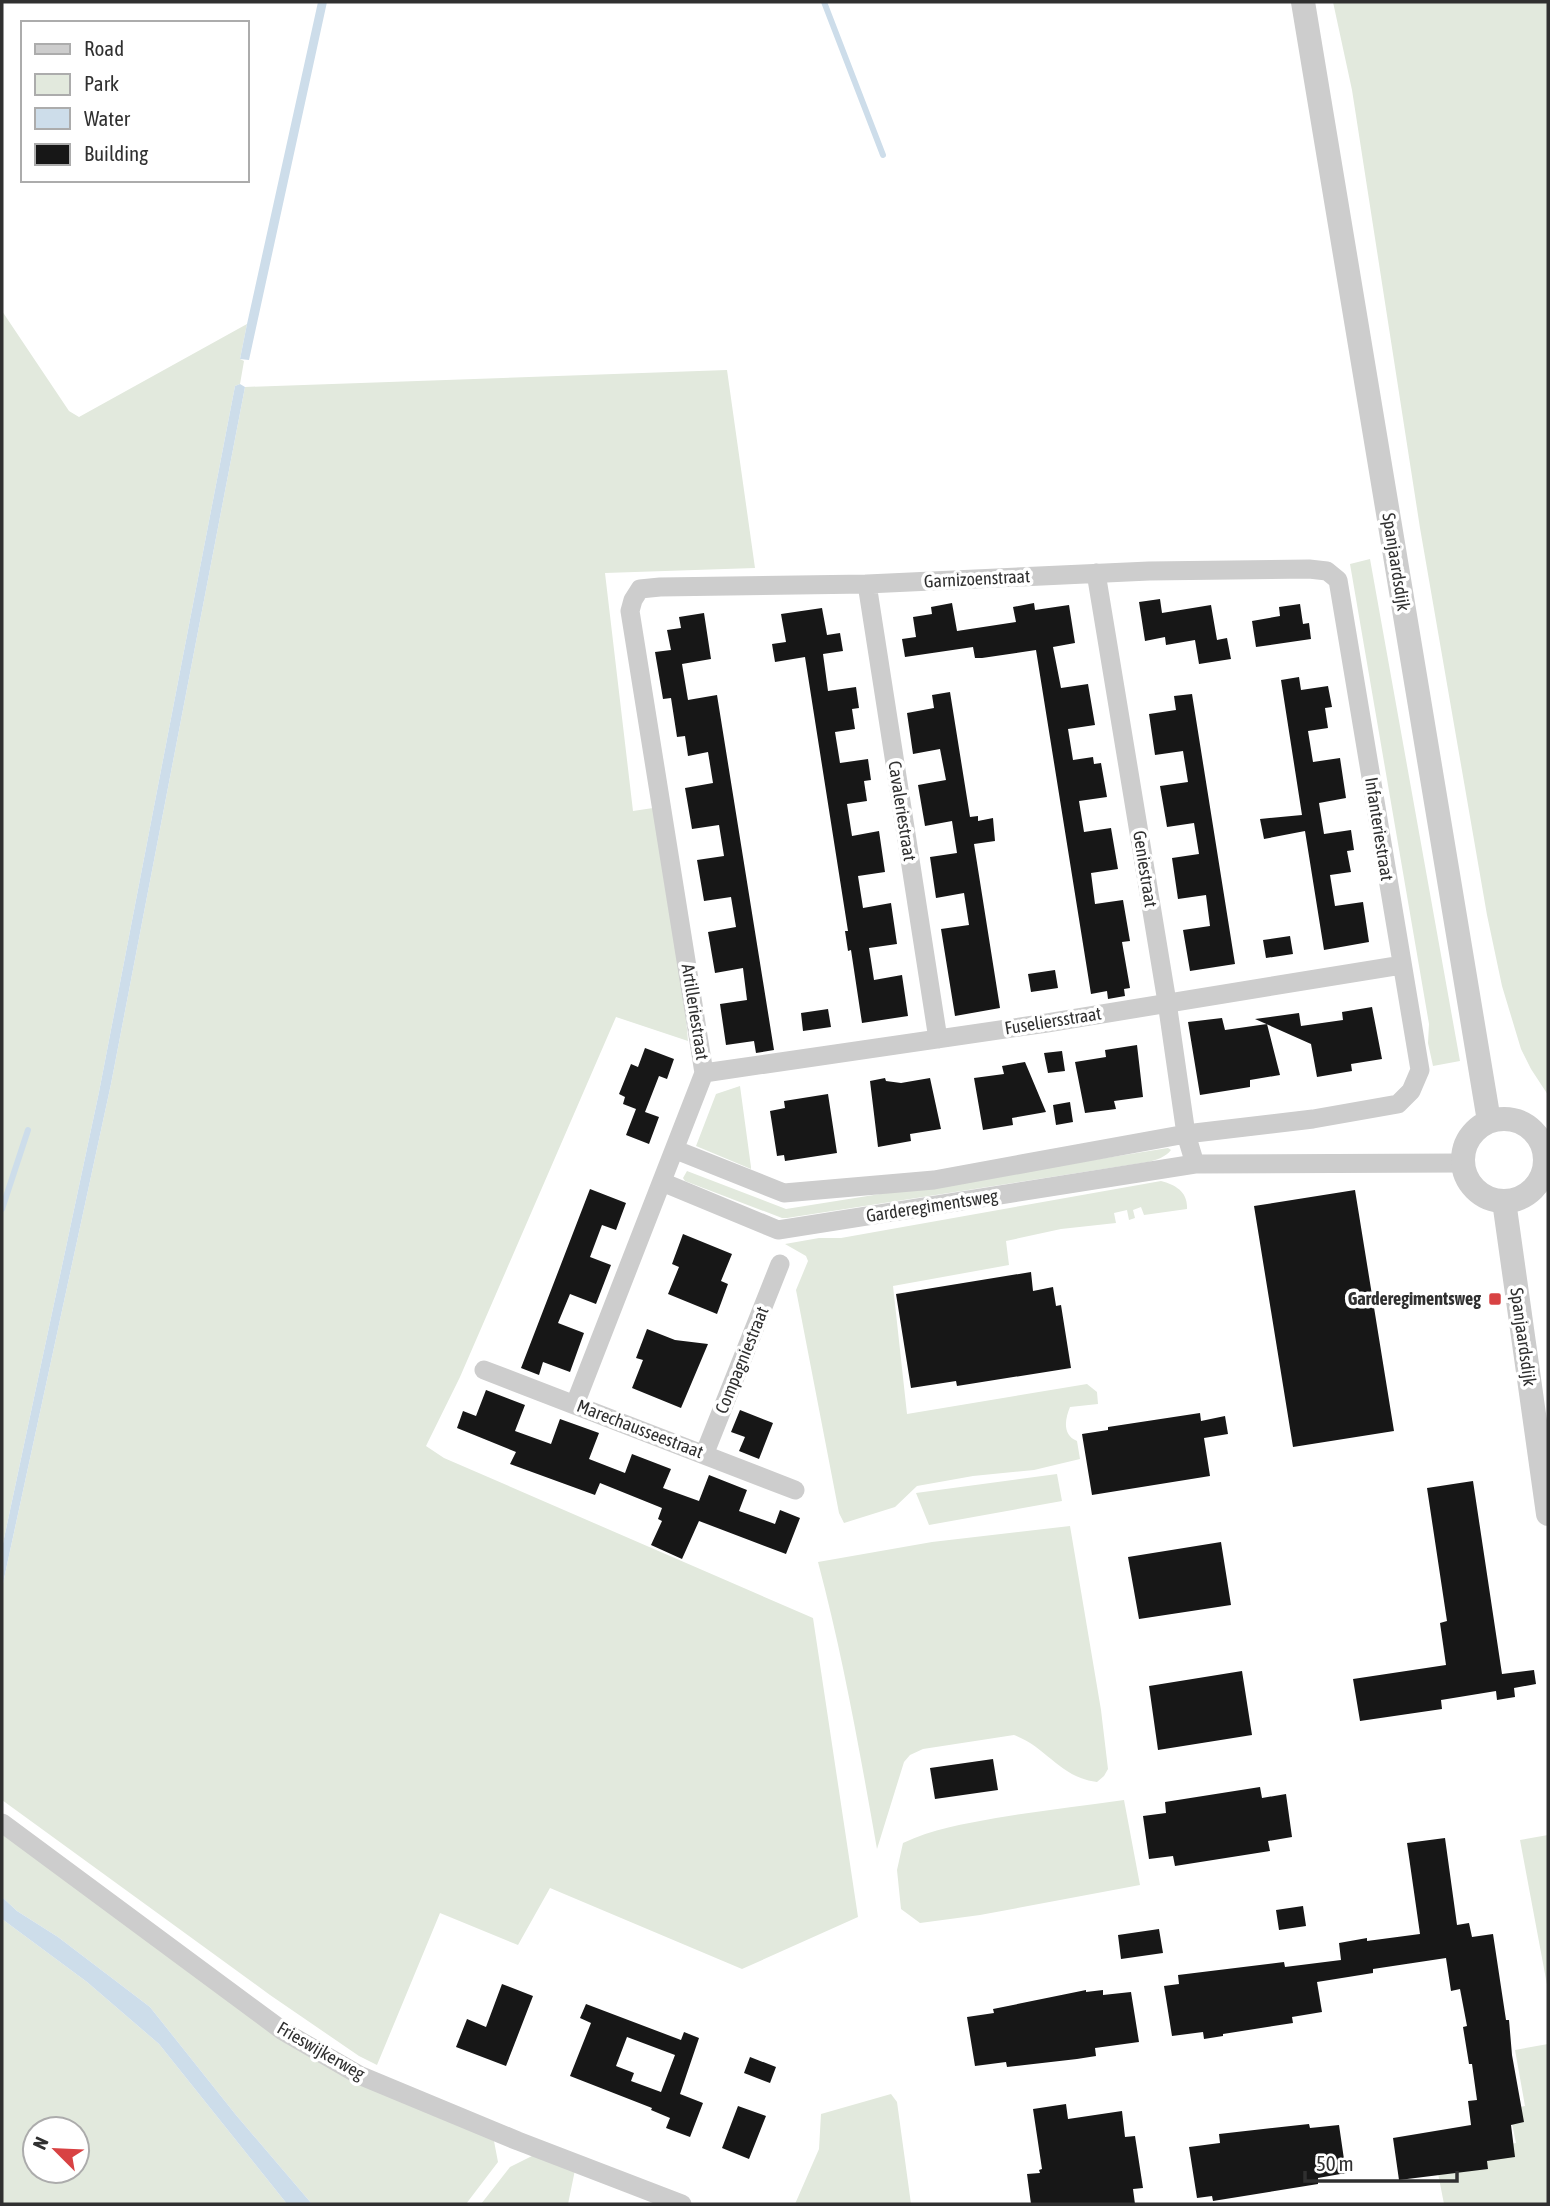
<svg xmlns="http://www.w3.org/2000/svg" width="1550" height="2206" font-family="'Asap Condensed',sans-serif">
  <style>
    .green { fill: #e2e9dd; fill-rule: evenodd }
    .water { fill: #cdddea }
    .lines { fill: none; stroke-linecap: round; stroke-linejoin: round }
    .stream { stroke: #cdddea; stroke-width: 6 }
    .building { fill: #171717; fill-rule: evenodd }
    .minor { stroke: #cdcdcd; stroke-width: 19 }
    .tertiary { stroke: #cdcdcd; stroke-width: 24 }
    .poi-dot { fill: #d84243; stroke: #fff; stroke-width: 2.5 }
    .labels { text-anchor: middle; stroke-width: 7; stroke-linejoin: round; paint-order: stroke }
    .street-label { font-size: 18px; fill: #303030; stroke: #fff }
    .poi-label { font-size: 18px; font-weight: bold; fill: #303030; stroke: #fff; text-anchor: end }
  </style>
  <rect width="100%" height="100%" fill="#fff"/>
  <path class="green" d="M1333,2H1548V1095L1531,1069L1521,1049L1502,986L1487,915L1420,528L1352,90Z
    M2,311L69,411L79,417L247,324L240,359L244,361L240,384L235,386L99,1092L2,1548Z
    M727,370L755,568L605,573L633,811L653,808L684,996L688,1041L616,1017L460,1377L426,1446L444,1458L813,1618L858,1917L742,1969L550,1888L518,1945L440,1913L377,2065L359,2056L270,1995L2,1800V1588L111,1084L245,387Z
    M1370,559L1460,1061L1433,1066L1428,1043L1429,1024L1350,564Z
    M740,1086L751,1167V1169L696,1146L716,1094Z
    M1168,1148L1171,1150C1166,1157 1156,1160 1148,1162L787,1218H782L685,1181L683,1178L687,1171L786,1209Z
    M1161,1181C1176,1185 1188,1192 1187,1209L1144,1215L1141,1207L1133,1210L1135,1218L1129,1220L1127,1210L1114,1213L1116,1223L1061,1229L1006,1241L1009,1265L893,1286L907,1414L1087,1384L1097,1392L1098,1404L1070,1407C1065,1419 1062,1435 1077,1441L1080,1459L1034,1470L973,1476L917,1486L895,1507L844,1523L839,1513L797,1295L796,1290L808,1261L806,1256L785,1244L819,1238H841Z
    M1057,1474L1062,1501L929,1525L916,1493Z
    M1070,1526L1101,1710L1108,1769L1104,1776L1097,1782C1059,1777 1048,1748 1014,1735L923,1749L910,1755L904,1762L877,1849C860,1753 843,1656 818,1562L932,1542Z
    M1124,1800L1140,1885L980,1915L920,1923L901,1909L897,1870L903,1843C932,1829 964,1824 996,1818C1039,1811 1081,1806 1124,1800Z
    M2,1832L250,2014L494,2141L498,2162L466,2204H312L236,2115L150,2007L58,1937L17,1911L2,1897Z
    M1548,1835V1990L1520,1840Z
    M2,1919L87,1982L159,2044L287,2204H2ZM35,2129H77V2171H35Z
    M1548,2044V2204H1444L1435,2158L1516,2143L1509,2109L1525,2106L1515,2050Z
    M891,2094L897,2102L911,2204H795L819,2149L821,2114Z
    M534,2155L575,2170L568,2204H481L510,2167Z"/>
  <path class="water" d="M318,2H327L249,360L240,359L247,324Z
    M240,384L245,387L111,1084L2,1588V1548L99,1092L235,386Z
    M2,1897L17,1911L58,1937L150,2007L236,2115L312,2204H287L159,2044L87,1982L2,1919Z"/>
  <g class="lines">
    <path class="stream" d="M824,2L883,155
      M2,1209L28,1130"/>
  </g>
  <path class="building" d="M1160,599L1162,613L1211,605L1217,640L1227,638L1231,659L1199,664L1195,640L1166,645L1165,637L1145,641L1139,602Z
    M952,603L957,631L1016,622L1013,607L1034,603L1035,610L1069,605L1075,643L1053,647L1061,688L1088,684L1095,725L1068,729L1073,760L1093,757L1094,764L1101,763L1107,797L1079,801L1084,832L1111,828L1118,869L1091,873L1095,904L1123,900L1130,941L1122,942L1130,988L1124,989L1125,996L1108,999L1107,991L1091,994L1036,650L982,658H975L973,647L905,657L902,639L916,637L913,617L932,614L931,607Z
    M1300,604L1303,624L1309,623L1311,639L1256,647L1252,621L1280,616L1279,607Z
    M822,608L827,635L840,633L843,651L823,654L828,691L856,687L859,708L852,709L855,729L835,732L840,763L868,759L871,780L864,781L867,801L847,804L852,836L879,831L885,872L858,876L863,908L891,903L897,944L869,948L874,980L902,975L908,1016L862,1023L851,950L848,951L845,931H848L805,657L775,662L772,644L786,642L781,614Z
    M704,613L711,659L682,664L688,700L717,695L774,1050L756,1053L754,1041L726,1045L720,1004L747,1000L743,968L715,973L708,932L736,927L731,897L704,901L697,860L724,856L719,825L692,829L685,788L713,783L708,752L688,756L685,736L677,737L671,698L663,699L655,652L671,650L667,630L681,628L679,617Z
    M1299,677L1301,690L1328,686L1332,707L1325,708L1328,728L1308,731L1313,762L1340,758L1346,798L1319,803L1324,834L1351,830L1354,850L1347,851L1351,872L1330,875L1335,906L1363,902L1369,942L1324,950L1305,831L1264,839L1260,819L1302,815L1281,680Z
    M950,692L970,817L978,816V821L993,818L995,841L974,844L1000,1008L955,1016L941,929L969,925L964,893L936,898L930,857L957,853L952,821L925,826L918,785L946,780L940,749L913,754L907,713L934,708L932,695Z
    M1192,694L1235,964L1190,971L1183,930L1210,926L1206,895L1178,899L1172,858L1199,854L1194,823L1167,827L1160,786L1188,782L1183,751L1155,755L1149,714L1176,710L1174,696Z
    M1290,936L1293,954L1266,958L1263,940Z
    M1055,970L1058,988L1031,992L1028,974Z
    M1372,1007L1382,1059L1351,1064L1352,1071L1317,1077L1311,1044L1255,1019L1299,1013L1301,1026L1343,1020L1342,1012Z
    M828,1009L831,1027L803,1031L801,1013Z
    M1222,1018L1225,1030L1267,1024L1280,1075L1250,1080V1087L1200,1095L1188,1022Z
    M1137,1045L1143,1097L1114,1101L1116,1109L1085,1113L1075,1062L1106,1057L1105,1050Z
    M645,1048L674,1059L667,1079L659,1076L645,1112L659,1117L649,1144L626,1135L636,1109L623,1104L625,1097L619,1094L631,1064L638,1067Z
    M1062,1051L1065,1071L1048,1073L1044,1053Z
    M1025,1062L1046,1112L1012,1118L1013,1125L983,1130L974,1078L1004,1074L1002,1066Z
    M885,1078L886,1081L901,1083L930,1078L941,1129L910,1134L911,1141L878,1147L870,1081Z
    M828,1094L837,1153L785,1161L784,1155L777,1156L770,1111L785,1108L784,1101Z
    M1070,1102L1073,1122L1056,1125L1053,1105Z
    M590,1189L626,1203L616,1230L602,1225L590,1257L611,1265L596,1304L570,1294L558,1323L584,1333L570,1372L543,1362L539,1375L521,1368Z
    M1355,1190L1394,1431L1293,1447L1254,1206Z
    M683,1234L732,1254L721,1281L728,1284L717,1314L668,1294L679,1267L672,1264Z
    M1031,1272L1033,1291L1053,1287L1056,1306L1061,1305L1071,1368L957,1386L956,1381L911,1388L896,1294Z
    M647,1329L675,1340L708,1344L681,1408L632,1388L643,1360L636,1358Z
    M486,1390L525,1405L515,1431L551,1444L560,1419L599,1433L589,1459L625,1473L632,1454L671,1469L663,1488L699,1501L709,1475L747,1490L739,1511L775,1524L780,1510L800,1518L786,1554L699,1521L682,1559L651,1545L662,1521L658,1519L662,1508L600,1483L595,1495L510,1464L516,1452L457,1428L463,1411L476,1416Z
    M740,1410L773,1423L759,1459L739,1451L745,1437L731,1432Z
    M1200,1413L1201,1421L1225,1416L1228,1434L1204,1438L1210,1476L1092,1495L1082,1434L1108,1430V1427Z
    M1473,1481L1502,1674L1534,1670L1536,1684L1514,1688L1515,1697L1497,1700L1496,1691L1441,1700L1442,1709L1360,1721L1353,1679L1446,1665L1440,1623L1447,1621L1427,1488Z
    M1221,1542L1231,1605L1139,1619L1128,1557Z
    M1242,1671L1252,1735L1158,1750L1149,1686Z
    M993,1759L998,1790L935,1799L930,1768Z
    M1260,1787L1262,1798L1286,1794L1292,1837L1268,1841L1270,1851L1175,1866L1173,1856L1149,1859L1143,1816L1166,1813L1165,1802Z
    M1445,1838L1457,1925L1469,1923L1472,1937L1493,1934L1506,2020H1509L1512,2055L1524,2122L1511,2125L1515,2157L1487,2161L1488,2169L1399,2180L1393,2138L1471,2125L1468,2101L1477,2100L1472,2064H1469L1463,2027L1467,2026L1460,1989L1451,1991L1446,1958L1373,1969V1973L1317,1982L1322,2012L1292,2017L1293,2023L1223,2034V2036L1204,2039L1203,2032L1172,2036L1164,1986L1179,1984L1178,1975L1284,1962L1285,1967L1341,1960L1339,1943L1367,1938V1941L1420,1934L1407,1843Z
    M1303,1906L1306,1926L1279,1930L1276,1910Z
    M1159,1929L1163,1953L1121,1959L1118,1935Z
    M502,1984L533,1996L506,2066L456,2047L467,2019L486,2027Z
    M1086,1990V1992L1103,1990V1995L1131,1992L1139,2042L1095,2048L1096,2056L1077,2059L1007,2067L1006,2062L975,2066L967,2017L994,2013L993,2009Z
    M586,2004L681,2040L684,2032L699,2038L680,2094L703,2103L690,2137L666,2128L670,2118L651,2110L652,2108L570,2076L591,2023L580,2018ZM627,2037L675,2055L661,2092L631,2081L634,2073L616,2066Z
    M750,2057L776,2067L770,2083L744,2073Z
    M1066,2104L1068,2119L1122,2111L1125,2137L1135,2136L1143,2188L1133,2189L1135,2204H1031L1027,2174L1040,2173L1039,2170L1042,2169L1033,2109Z
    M738,2106L766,2116L749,2159L722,2148Z
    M1309,2124L1310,2128L1339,2125L1346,2173L1318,2178V2184L1213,2201L1212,2196L1197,2198L1189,2147L1220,2143L1219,2134Z"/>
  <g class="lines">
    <path class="minor" d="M1096,573L1167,1002L1186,1134L1195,1164
      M867,584L938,1039
      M704,1073L1047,1023L1401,965
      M662,1182L778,1230L1195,1164L1463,1163
      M484,1370L795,1490
      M575,1404L704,1073L630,611L633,600L640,589L660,587L867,584L1149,571L1309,569L1327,571L1338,580L1420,1070L1411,1091L1398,1104L1313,1119L1186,1134L934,1180L784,1193L676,1150
      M704,1455L780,1264
      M2,1823L283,2031L359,2075L518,2141L682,2204"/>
    <path class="tertiary" d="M1303,2L1489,1121
      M1463 1160a41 41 0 1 1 82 0a41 41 0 1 1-82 0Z
      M1504,1201L1548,1514"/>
  </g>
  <rect class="poi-dot" x="1488" y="1292" width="14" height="14" rx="3.5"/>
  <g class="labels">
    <g class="street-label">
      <text transform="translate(1396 562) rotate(81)" y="6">Spanjaardsdijk</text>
      <text transform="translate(977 579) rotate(-3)" y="6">Garnizoenstraat</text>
      <text transform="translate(902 811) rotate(81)" y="6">Cavaleriestraat</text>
      <text transform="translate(1379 829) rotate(81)" y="6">Infanteriestraat</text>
      <text transform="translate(1145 869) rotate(81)" y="6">Geniestraat</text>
      <text transform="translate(695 1012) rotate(81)" y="6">Artilleriestraat</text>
      <text transform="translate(1053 1021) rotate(-9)" y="6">Fuseliersstraat</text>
      <text transform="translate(932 1206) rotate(-9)" y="6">Garderegimentsweg</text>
      <text transform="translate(1523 1337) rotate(82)" y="6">Spanjaardsdijk</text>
      <text transform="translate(742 1360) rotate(-68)" y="6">Compagniestraat</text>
      <text transform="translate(640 1429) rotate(21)" y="6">Marechausseestraat</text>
      <text transform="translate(321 2051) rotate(30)" y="6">Frieswijkerweg</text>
    </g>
    <g class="poi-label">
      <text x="1481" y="1305">Garderegimentsweg</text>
    </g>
  </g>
  <rect width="1550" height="2206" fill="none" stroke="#303030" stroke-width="7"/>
  <rect x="21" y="21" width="228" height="161" fill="#ffffff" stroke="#acacac" stroke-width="2"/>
  <rect x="35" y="44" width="35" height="10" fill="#cdcdcd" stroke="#acacac" stroke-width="2"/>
  <text x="84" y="56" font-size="21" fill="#303030">Road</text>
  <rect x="35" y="74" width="35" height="21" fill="#e2e9dd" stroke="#acacac" stroke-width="2"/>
  <text x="84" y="91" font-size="21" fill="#303030">Park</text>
  <rect x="35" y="108" width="35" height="21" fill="#cdddea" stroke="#acacac" stroke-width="2"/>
  <text x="84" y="126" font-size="21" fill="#303030">Water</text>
  <rect x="35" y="144" width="35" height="21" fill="#171717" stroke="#acacac" stroke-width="2"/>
  <text x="84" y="161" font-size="21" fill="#303030">Building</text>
  <g transform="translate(56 2150) rotate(294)"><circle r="33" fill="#ffffff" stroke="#acacac" stroke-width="2"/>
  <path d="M0-5L12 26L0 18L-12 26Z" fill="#d84243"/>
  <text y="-10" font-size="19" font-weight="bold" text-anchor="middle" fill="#303030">N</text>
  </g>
  <path d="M1305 2171v10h152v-10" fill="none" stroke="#303030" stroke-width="3.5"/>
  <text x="1316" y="2171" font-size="21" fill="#303030" stroke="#ffffff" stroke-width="5" paint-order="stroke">50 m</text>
</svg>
